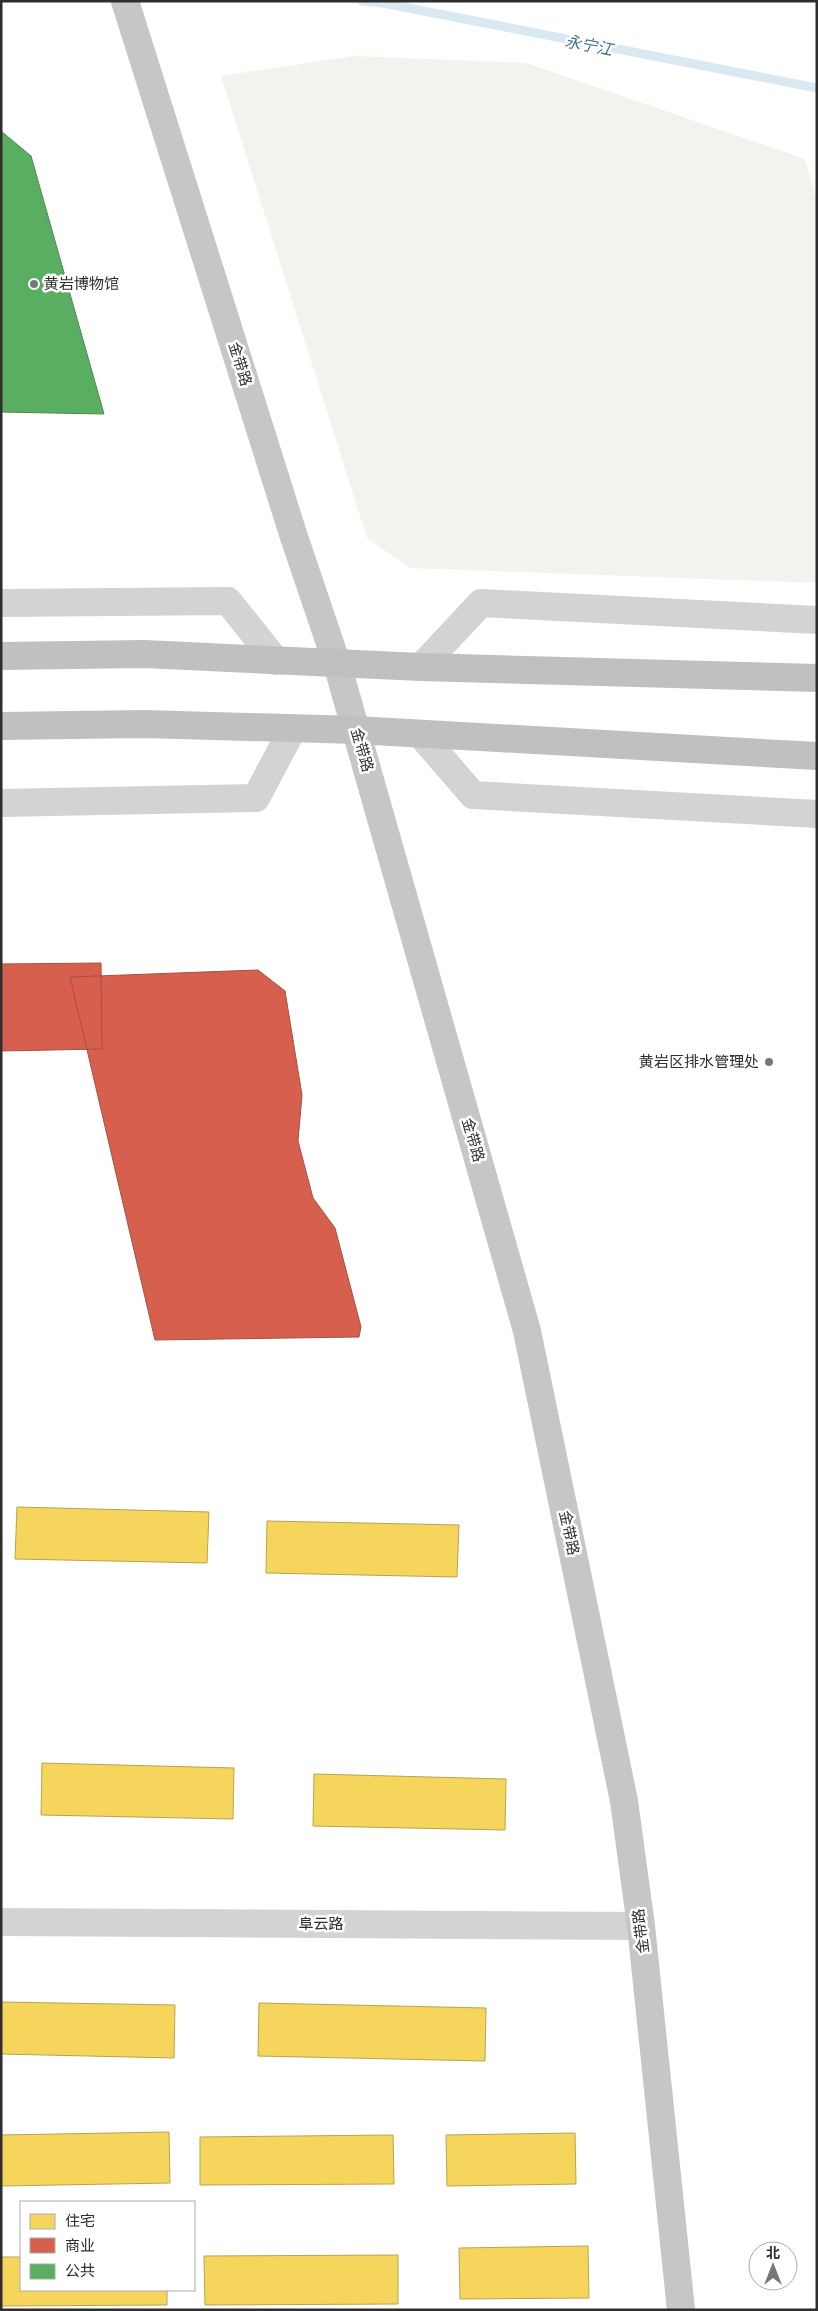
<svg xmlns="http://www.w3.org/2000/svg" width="818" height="2311" font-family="'Public Sans','Noto Sans SC',sans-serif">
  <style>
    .green { fill: #f1f4ec }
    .homes { fill: #f6d55c; stroke: #baa34e }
    .shops { fill: #d6604d; stroke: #a45144 }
    .public { fill: #5aae61; stroke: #4d8852 }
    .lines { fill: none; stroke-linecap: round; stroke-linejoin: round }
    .stream { stroke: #d8e9f1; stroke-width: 9 }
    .minor { stroke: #d3d3d3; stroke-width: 28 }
    .major { stroke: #c6c6c6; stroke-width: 28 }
    .highway { stroke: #c0c0c0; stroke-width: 28 }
    .poi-dot { fill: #777; stroke: #fff; stroke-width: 2 }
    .labels { text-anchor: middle; stroke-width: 5; stroke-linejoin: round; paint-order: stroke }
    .poi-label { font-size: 15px; fill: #2e2e2e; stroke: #fff; text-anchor: start }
    .street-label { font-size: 15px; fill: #2e2e2e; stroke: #fff }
    .water-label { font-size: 16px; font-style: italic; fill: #3d738e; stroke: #fff }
  </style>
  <rect width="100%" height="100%" fill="#fff"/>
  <path class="green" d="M354,56L526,63L805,159L817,200V583L410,568L367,538L221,76Z"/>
  <path class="homes" d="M17,1507L209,1512L207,1563L15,1559Z
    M267,1521L459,1525L457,1577L266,1573Z
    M42,1763L234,1768L233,1819L41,1815Z
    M314,1774L506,1779L505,1830L313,1826Z
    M1,2002L175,2005L174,2058L1,2054Z
    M259,2003L486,2008L485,2061L258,2056Z
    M169,2132L170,2183L1,2186V2135Z
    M575,2133L576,2184L447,2186L446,2135Z
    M393,2135L394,2184L200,2185V2137Z
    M588,2246L589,2298L460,2299L459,2248Z
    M398,2255V2304L205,2305L204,2256Z
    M1,2257H21V2290H167V2305L1,2306Z"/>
  <path class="shops" d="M101,963L102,1049L1,1051V964Z
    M258,970L285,991L302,1095L298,1141L313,1198L335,1228L361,1327L359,1337L155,1340L70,977Z"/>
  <path class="public" d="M1,131L31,156L104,414L1,412Z"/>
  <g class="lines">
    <path class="stream" d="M362,1L383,3L817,88"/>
    <path class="minor" d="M1,603L228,601L276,661
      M421,667L481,603L817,620
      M421,735L473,795L817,814
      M1,803L256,798L293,728
      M1,1922L641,1926"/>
    <path class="major" d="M125,1L294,537L337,664L527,1331L624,1801L641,1926L681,2310"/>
    <path class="highway" d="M1,656L144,654L421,667L817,678
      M1,726L144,724L356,730L817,756"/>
  </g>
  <g class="poi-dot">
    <circle cx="34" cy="284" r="5"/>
    <circle cx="769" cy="1062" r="5"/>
  </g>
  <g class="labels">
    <g class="poi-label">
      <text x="44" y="289">黄岩博物馆</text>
      <text x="759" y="1067" text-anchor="end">黄岩区排水管理处</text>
    </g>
    <g class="street-label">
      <text transform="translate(240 364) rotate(73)" y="5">金带路</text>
      <text transform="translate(362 750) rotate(74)" y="5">金带路</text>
      <text transform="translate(473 1140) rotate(74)" y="5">金带路</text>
      <text transform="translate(569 1533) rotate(78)" y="5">金带路</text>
      <text x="321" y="1929">阜云路</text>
      <text transform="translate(641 1931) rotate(-97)" y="5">金带路</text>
    </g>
    <g class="water-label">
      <text transform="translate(589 45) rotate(11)" y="6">永宁江</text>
    </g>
  </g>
  <rect width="818" height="2311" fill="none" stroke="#2e2e2e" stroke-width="5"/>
  <rect x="20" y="2201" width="175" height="90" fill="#ffffff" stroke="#ababab"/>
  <rect x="30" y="2214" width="25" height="15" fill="#f6d55c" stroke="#ababab"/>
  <text x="65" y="2226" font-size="15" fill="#2e2e2e">住宅</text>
  <rect x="30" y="2238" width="25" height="15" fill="#d6604d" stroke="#ababab"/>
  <text x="65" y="2251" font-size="15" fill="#2e2e2e">商业</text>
  <rect x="30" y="2264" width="25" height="15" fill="#5aae61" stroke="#ababab"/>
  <text x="65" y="2276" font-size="15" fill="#2e2e2e">公共</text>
  <g transform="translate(773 2266)"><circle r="24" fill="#ffffff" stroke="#ababab"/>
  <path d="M0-4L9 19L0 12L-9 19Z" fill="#777777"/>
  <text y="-8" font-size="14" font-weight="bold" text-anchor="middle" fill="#2e2e2e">北</text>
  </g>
</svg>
